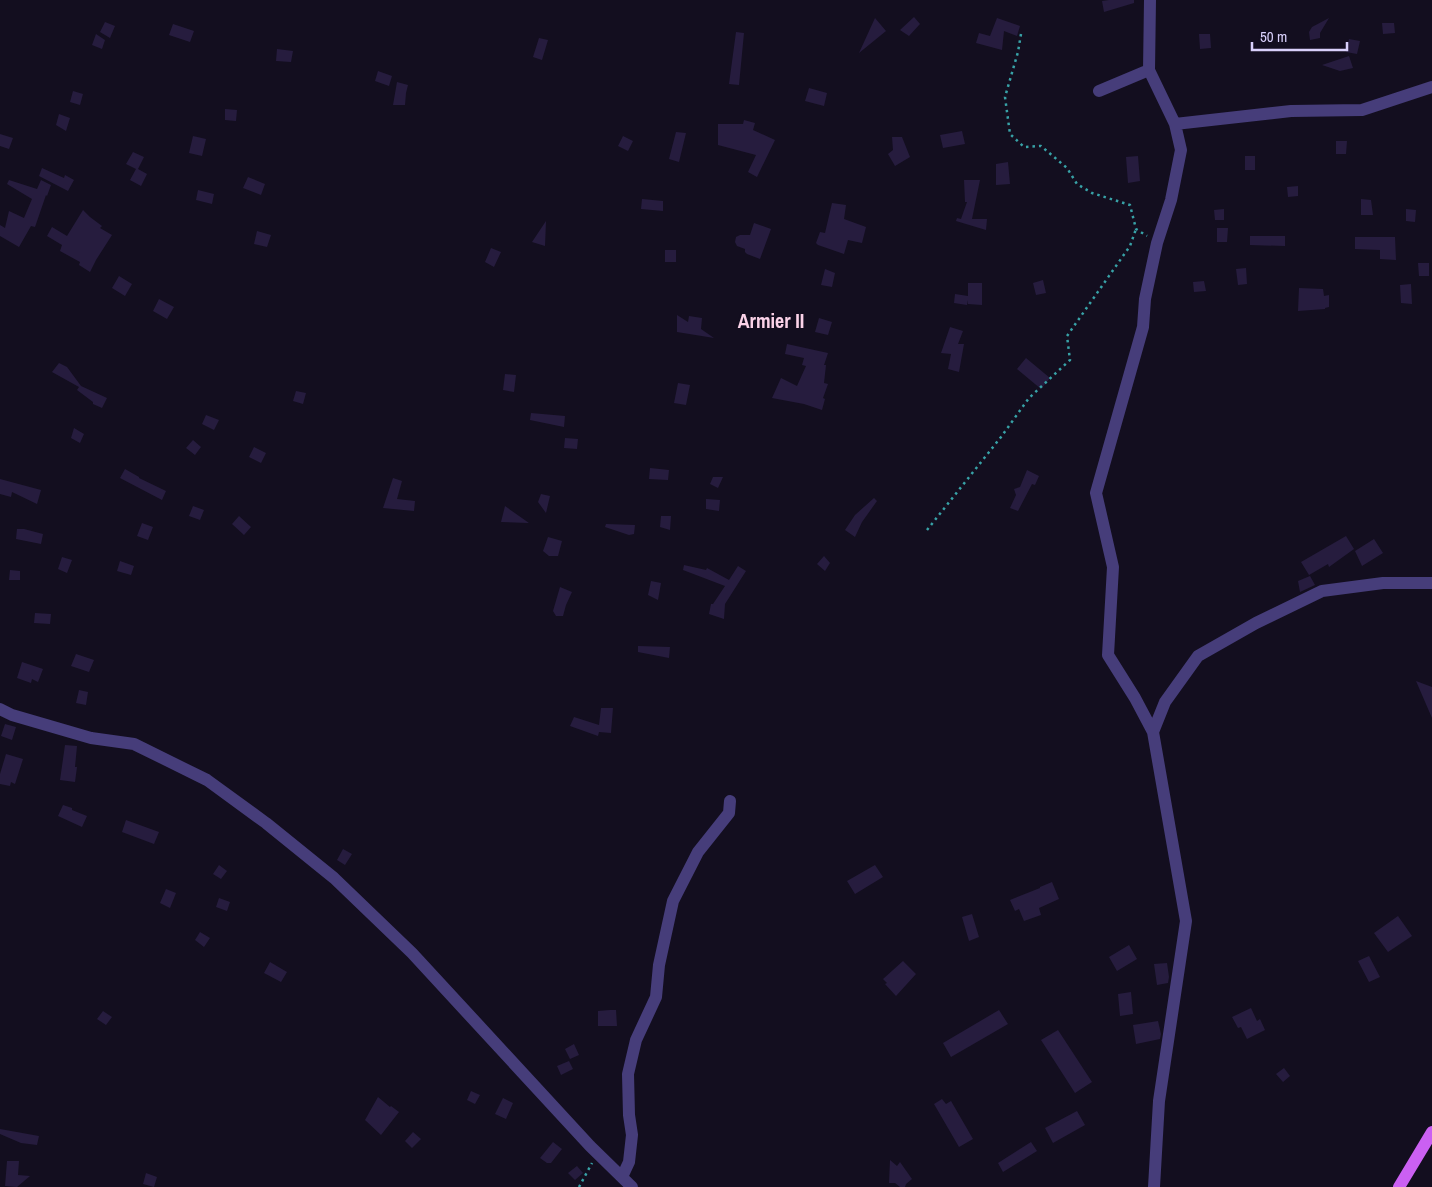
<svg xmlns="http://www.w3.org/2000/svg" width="1432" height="1187" font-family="'Archivo Narrow',sans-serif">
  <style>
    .building { fill: #261c3e }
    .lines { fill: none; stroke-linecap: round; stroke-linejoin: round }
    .path { stroke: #38a2a7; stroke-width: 2.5; stroke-dasharray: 2.5 4; stroke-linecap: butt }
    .street { stroke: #463d7a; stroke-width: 12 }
    .primary { stroke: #cb60f2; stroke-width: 12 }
    .labels { text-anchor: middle; stroke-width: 4; stroke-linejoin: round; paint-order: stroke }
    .district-label { font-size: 20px; font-weight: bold; fill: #fbd2e8; stroke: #130e1f }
  </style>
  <rect width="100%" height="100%" fill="#130e1f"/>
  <path class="building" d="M1109,0H1134V3L1104,12L1102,1Z
    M914,17L920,24L909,36L900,30Z
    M875,18L886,31L859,53Z
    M997,18L1020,26L1017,36L1004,31L1002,50L976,43L979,33L990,36Z
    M1329,18L1320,33V38L1310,40L1309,32L1312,27Z
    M105,22L115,26L110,38L100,32Z
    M1382,23H1394L1395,33L1383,34Z
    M173,24L194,31L190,42L169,35Z
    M736,32L744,33L739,85L729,84Z
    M96,34L105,40L102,49L92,45Z
    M1199,34H1210L1211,48L1200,49Z
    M539,38L548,40L542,60L533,57Z
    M1349,39L1360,41L1357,54L1346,52Z
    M277,49L293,51L291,62L276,61Z
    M1349,56L1353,68L1340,71L1322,65Z
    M378,71L392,76L389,86L375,81Z
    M397,82L408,85L406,93L405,105H393Z
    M809,88L827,93L824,106L805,101Z
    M73,91L83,94L80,105L70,102Z
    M225,109L237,110L236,121L225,120Z
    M59,114L70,118L66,131L56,125Z
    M744,120L755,123L753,130L775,140L757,177L748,172L756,155L718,145V124H743Z
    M962,131L965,144L943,148L940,135Z
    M676,132L686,133L679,162L669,159Z
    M0,134L13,138L9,149L0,146Z
    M193,136L206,139L202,156L189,153Z
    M623,136L633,141L628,151L618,146Z
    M892,137H902L910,157L895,166L888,154L893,150Z
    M1336,141H1347L1346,154H1336Z
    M133,152L144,157L138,169L147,174L141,186L130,180L136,169L126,164Z
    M1138,156L1140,181L1128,183L1126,157Z
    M1245,156H1255V170H1245Z
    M1008,162L1010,184L996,185V164Z
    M42,168L64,178L65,175L74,180L68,191L39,176Z
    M248,177L265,184L261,195L243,188Z
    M9,180L37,189L41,180L51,185L47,196L46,195L35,227L31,226L19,247L0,236V225L5,228L9,211L24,218L32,199L7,184Z
    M964,180H980L972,219H987L986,230L956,221L957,218L961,219L967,202H965Z
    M1298,186V196L1288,197L1287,187Z
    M198,190L214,194L212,204L196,200Z
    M642,199L663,201V211L641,209Z
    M1361,199L1371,200L1373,215H1361Z
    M832,203L846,205L844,219L866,227L862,243L848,240L844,254L818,245L816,243L820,232L825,233Z
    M1224,209V220H1215L1214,210Z
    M1406,209L1416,210L1415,222L1406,221Z
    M83,210L90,217L102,226L100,228L112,235L96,260L90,272L79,265L80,262L60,251L62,245L47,236L52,227L67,236Z
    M546,221L545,246L532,242Z
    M754,223L771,229L760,259L747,254L745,252V249L737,246L735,242L736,237L740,235H750Z
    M1217,228H1228L1227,242H1217Z
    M257,231L271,235L267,247L254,244Z
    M1250,236H1285V246L1250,245Z
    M1355,237H1395L1396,260L1380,259V250L1355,249Z
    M491,248L501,252L494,267L485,262Z
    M665,250H676V262H665Z
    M1418,263H1429V276H1419Z
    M1246,268L1247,284L1238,285L1236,269Z
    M825,269L835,273L832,287L821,285Z
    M119,276L132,284L125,296L112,288Z
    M1043,280L1046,293L1036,295L1033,283Z
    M1204,281L1206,291L1194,292L1193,282Z
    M968,283H982V305L968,304V300L967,305L954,303L955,294L968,296Z
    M1411,284L1412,304L1401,303L1400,285Z
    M1299,288L1323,289L1324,296L1329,295V307L1325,308V309L1298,311Z
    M159,299L174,307L167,319L153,311Z
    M677,315L688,322L689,316L702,318L701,329L714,338L677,332Z
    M819,318L832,322L828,335L815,332Z
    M950,327L963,331L958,344H964L959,372L948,369L951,354L941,353Z
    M787,344L828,353L824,365H826L824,383L828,384L823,398L825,399L822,410L804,404L772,398L781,378L797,386L806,366L802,365L804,358L785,354Z
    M1026,358L1050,378L1041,389L1017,369Z
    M59,363L67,367L81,386L107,398L102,408L93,404V402L77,390L79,387L52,372Z
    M505,374L516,375L514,392L503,390Z
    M678,383L690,385L686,405L674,403Z
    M296,391L306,393L303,404L293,401Z
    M531,413L565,416L564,427L530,420Z
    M206,415L219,420L214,430L202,424Z
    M74,428L84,434L80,443L71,438Z
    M565,438L578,439L577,449L564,448Z
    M193,440L201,447L195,455L186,448Z
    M254,447L266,453L261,463L249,457Z
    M650,468L669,470L668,480L649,479Z
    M125,469L139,477V478L166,491L162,500L120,478Z
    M1027,470L1039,476L1035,485L1032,484L1018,511L1010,508L1016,495L1014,489L1020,487Z
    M713,477H723L718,488L710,484Z
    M393,478L402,481L397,499L415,501L414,511L383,508Z
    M0,479L41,490L37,504L12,492L11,497L0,494Z
    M541,494L550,496L546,513L538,502Z
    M874,498L877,501L862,522L855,537L845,530L855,515Z
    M706,499L720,500L719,511L706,509Z
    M193,506L204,510L200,520L189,516Z
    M505,506L529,523L501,522Z
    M239,516L251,527L244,535L232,524Z
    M661,516H671L670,530L660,527Z
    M142,523L153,527L148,540L137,536Z
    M606,524L635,525L634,534L629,535L605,527Z
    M17,529H24L43,534L41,544L16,539Z
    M1346,536L1354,549L1329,567L1328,564L1309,575L1301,562Z
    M548,537L562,541L558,556H549L543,551Z
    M1374,539L1383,553L1362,566L1355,551Z
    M824,556L830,563L825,571L817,564Z
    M62,557L72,560L67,573L58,569Z
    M120,561L134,566L131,575L117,571Z
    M684,565L706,570L707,568L729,580L738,566L746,571L725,604L724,619L709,614L711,604H713L725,586L683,570Z
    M10,570L20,571V580H9Z
    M1310,576L1315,585L1300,592L1298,581Z
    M651,581L661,583L658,600L648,595Z
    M560,587L572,592L566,605L563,616H556L553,611Z
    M35,613L51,614L50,624L34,623Z
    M638,646L670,647L669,658L638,652Z
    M76,654L94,660L89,672L71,666Z
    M22,662L43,669L38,682L32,679L31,683L17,678Z
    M1416,681L1432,687V718Z
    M79,690L88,692L86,705L76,703Z
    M601,708H613L611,733L599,732L598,736L570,726L574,717L599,725Z
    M5,724L16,727L12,740L1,736Z
    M65,745L77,746L75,767H77L75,782L60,780Z
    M6,754L23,759L15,784L11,782L10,786L0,784V774Z
    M63,805L72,808V810L87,816L82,827L58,816Z
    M126,820L159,832L154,844L122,832Z
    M343,849L352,854L345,865L337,860Z
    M219,865L227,871L221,879L213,874Z
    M875,865L883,877L855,894L847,881Z
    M1052,882L1059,899L1039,908L1041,915L1024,921L1019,909L1015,911L1010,900L1040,888V887Z
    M166,889L176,893L170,908L160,903Z
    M219,898L230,902L227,911L216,907Z
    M972,914L979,937L969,941L962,917Z
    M1398,916L1412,936L1388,952L1374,933Z
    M200,932L210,938L204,947L195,940Z
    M1129,945L1137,959L1117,971L1109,957Z
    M1369,956L1380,977L1369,982L1358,961Z
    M903,961L916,974L896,996L885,984L887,983L883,979Z
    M270,962L287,972L281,982L264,973Z
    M1167,963L1169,977L1168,983L1157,985L1154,964Z
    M1131,992L1133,1014L1120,1016L1118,994Z
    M1251,1008L1257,1021L1260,1019L1265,1030L1247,1039L1241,1027L1238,1028L1232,1017Z
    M610,1010H616L617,1026H598V1011Z
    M999,1010L1008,1024L951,1057L943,1043Z
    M103,1011L112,1017L106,1025L97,1019Z
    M1158,1021L1161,1034L1160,1039L1136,1044L1133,1025Z
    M1058,1030L1092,1082L1075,1093L1041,1040Z
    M574,1044L579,1055L570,1059L565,1049Z
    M569,1061L573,1069L561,1075L557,1066Z
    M1284,1068L1290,1076L1283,1082L1276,1074Z
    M471,1091L480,1095L475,1104L467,1100Z
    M378,1097L390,1107L391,1106L399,1112L381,1135L365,1120Z
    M503,1098L513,1103L506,1119L495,1114Z
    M942,1099L946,1104L951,1101L973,1139L959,1147L934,1104Z
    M1077,1111L1085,1125L1053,1143L1045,1128Z
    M0,1129L39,1136L37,1145L21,1143L0,1134Z
    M413,1132L421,1139L412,1148L405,1141Z
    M553,1142L562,1149L551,1163H547L540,1158Z
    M1031,1142L1037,1151L1003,1172L998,1163Z
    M890,1160L897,1166L900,1162L912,1179L906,1184L905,1187H900L895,1183H889Z
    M7,1161H19L18,1175L30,1176L17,1187L5,1186Z
    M577,1166L583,1173L575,1180L568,1173Z
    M146,1173L157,1177L154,1187L143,1184Z"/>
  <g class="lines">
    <path class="path" d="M1021,34L1018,52L1005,97L1010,134L1024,147L1041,146L1067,168L1077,184L1092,193L1130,205L1136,229L1147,236
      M927,530L1001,437L1029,398L1070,360L1067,336L1130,246L1136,229
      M579,1187L592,1163"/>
    <path class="street" d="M1149,70L1150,0
      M1099,91L1149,70L1175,124L1181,150L1171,200L1157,243L1145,299L1143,327L1096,493L1113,567L1108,655L1135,698L1153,732L1186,921L1159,1101L1154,1187
      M1175,124L1291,111L1362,110L1432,87
      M0,709L12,715L91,738L134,744L207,780L266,823L334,878L412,953L590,1146L632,1187
      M1153,732L1165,702L1198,656L1256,623L1322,591L1383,583H1432
      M622,1177L629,1162L632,1135L629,1115L628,1074L636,1040L656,997L659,965L673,901L698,852L729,813L730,801"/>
    <path class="primary" d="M1399,1187L1432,1132"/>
  </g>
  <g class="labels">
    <g class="district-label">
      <text x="771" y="328">Armier II</text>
    </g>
  </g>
  <path d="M1252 42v8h95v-8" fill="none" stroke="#d9d0fb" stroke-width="2.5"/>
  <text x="1260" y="42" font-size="15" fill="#d9d0fb" stroke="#130e1f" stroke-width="4" paint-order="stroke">50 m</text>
</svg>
